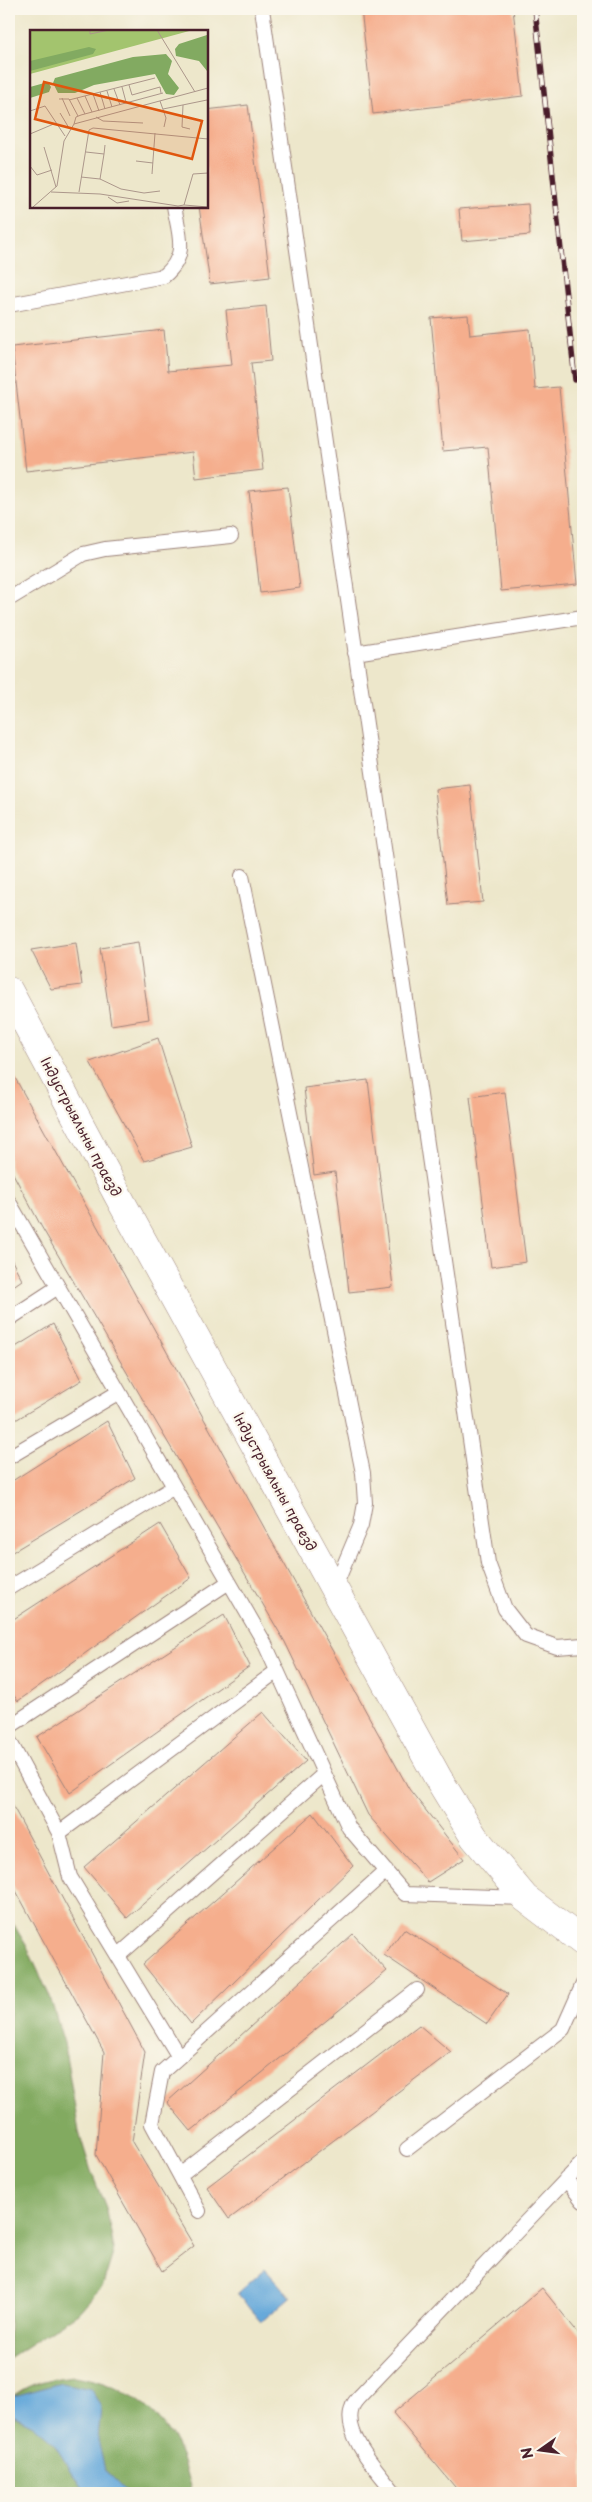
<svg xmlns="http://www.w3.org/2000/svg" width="592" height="2502" font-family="'Playpen Sans',sans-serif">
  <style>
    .forest { fill: #82aa61; stroke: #666446 }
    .water { fill: #66a9da; stroke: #586482 }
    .building { fill: #f5ae8d }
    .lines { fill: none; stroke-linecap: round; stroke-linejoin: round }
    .service-casing { stroke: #9c837b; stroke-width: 16 }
    .minor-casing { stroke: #9c837b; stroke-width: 29 }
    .service { stroke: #fff; stroke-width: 14 }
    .minor { stroke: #fff; stroke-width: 28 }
    .rail-casing { stroke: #4a1f2b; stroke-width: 5.5 }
    .rail { stroke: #fbf7ec; stroke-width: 4; stroke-dasharray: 11; stroke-linecap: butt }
    .labels { text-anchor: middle; stroke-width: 4.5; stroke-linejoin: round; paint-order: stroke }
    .street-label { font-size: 14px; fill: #4a1f2b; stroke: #fbf7ec }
    .inset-road { fill: none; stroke: #ac978b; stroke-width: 1 }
    .view { fill: #e0560e; fill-opacity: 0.15; stroke: #e0560e; stroke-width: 2.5 }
    .inset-edge { fill: none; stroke: #4a1f2b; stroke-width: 2.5 }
  </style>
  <rect width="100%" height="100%" fill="#fbf7ec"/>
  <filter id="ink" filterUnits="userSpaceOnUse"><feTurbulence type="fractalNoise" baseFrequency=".02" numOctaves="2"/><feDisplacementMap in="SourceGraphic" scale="10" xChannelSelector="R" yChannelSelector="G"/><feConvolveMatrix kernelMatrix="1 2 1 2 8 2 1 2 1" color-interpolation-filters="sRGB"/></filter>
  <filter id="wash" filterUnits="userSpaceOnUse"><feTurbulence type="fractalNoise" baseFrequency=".0096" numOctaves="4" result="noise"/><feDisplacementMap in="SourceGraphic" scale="20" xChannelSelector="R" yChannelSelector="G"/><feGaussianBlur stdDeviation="1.12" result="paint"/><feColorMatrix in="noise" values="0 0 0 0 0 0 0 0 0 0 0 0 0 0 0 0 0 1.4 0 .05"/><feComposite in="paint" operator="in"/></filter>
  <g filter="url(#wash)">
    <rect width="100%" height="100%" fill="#ede7cb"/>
    <path class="forest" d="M9,1917L26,1945L50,1997L64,2043L79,2132L91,2171L107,2211L114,2250L103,2285L78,2313L9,2358Z
      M74,2376C116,2382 153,2404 175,2442C183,2457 187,2477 192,2493H17L9,2479V2399C29,2382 49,2379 74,2376Z"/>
    <path class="water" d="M265,2269L290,2297L261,2322L237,2294Z
      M62,2383L91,2389L101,2407L98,2440L105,2470L128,2493H85L52,2441L33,2425L11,2414L10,2397Z"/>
    <g id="blocks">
      <path class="building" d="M361,9H513L523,96L373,114Z
        M248,105L270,277L210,284L199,206H206V110Z
        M528,204L530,235L462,241L459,209Z
        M266,306L271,361L251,363L263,470L196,478L193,452L26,471L12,347L164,330L168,371L232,365L226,310Z
        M468,315L470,335L530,329L535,389L559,387L577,584L501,591L488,447L443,451L431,318Z
        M288,487L300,588L260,593L249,491Z
        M470,785L483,902L448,905L435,789Z
        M138,942L149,1019L111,1025L100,948Z
        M76,943L82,985L51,989L31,950Z
        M158,1038L192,1147L144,1161L90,1062Z
        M9,1067L409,1789L464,1859L428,1882L368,1815L285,1642L41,1226L9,1166Z
        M368,1080L393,1287L349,1292L335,1172L314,1175L304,1088Z
        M505,1092L526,1262L491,1267L470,1097Z
        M9,1255L22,1280L9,1289Z
        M53,1324L82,1380L9,1424V1351Z
        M107,1421L135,1478L9,1554V1483Z
        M160,1524L191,1578L18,1701L9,1689V1622Z
        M224,1615L250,1666L70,1793L37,1737Z
        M263,1712L306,1761L127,1918L84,1867Z
        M9,1799L145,2052L132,2142L194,2246L162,2271L96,2155L104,2052L9,1878Z
        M313,1813L353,1866L191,2024L143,1964Z
        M404,1929L508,1994L487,2024L384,1955Z
        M353,1934L387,1971L191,2131L167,2102Z
        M419,2025L451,2052L229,2219L207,2187Z
        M542,2288L583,2339V2493H460L393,2413Z"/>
    </g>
  </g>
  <g filter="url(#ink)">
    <use href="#blocks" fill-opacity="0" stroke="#9c837b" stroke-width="1"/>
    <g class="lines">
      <defs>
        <path id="service" d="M262,9L488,1563L505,1609L526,1636L557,1647L583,1645
          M9,305L164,276C189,255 179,235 174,206
          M9,599L83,554L105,549L231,536
          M355,653L583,617
          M242,876L363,1473L365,1503L361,1525L334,1589
          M9,1202L264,1642L349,1828L405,1894L524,1898
          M9,1319L58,1287
          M9,1457L119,1392
          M9,1588L174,1487
          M9,1727L229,1582
          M9,1740L59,1833L70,1877L179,2057
          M59,1833L277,1671
          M118,1956L324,1774
          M407,2149L563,2029L583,1984
          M180,2175L417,1990
          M566,2179L583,2201
          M199,2211L152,2124L162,2072L386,1871
          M395,2493C380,2473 342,2435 352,2408C353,2403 358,2398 361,2395L583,2162"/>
        <path id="minor" d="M9,991L122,1203L438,1778L474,1837L525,1898L583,1942"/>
      </defs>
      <use href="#service" class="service-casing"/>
      <use href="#minor" class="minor-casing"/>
      <use href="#service" class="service"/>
      <use href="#minor" class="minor"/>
      <defs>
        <path id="rail" d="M535,9L575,380"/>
      </defs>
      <use href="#rail" class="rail-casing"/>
      <use href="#rail" class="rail"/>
    </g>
  </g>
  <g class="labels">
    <g class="street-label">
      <text transform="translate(81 1127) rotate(62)" y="5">Індустрыяльны праезд</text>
      <text transform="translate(275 1482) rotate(61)" y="5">Індустрыяльны праезд</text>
    </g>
  </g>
  <g transform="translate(30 30)">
    <rect width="178" height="178" fill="#ede7cb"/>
    <path d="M0,0H163L0,44Z" fill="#a3c46e"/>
    <path d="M177,5V41L169,31L146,26L145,19L149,14ZM59,17L66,19L63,24L0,41V31ZM136,24L142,31L138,44L149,58L144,65L136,64L125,44L64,55L45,63H28L23,53L25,48L103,27ZM18,52L21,57L19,62L0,68V57Z" fill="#82aa61"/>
    <path class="inset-road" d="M60,0V4L79,0M127,0L165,62M99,55L102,65L130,57L131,63M92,57L96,72M84,59L90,75M77,61L82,77M70,62L75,79M63,64L69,81M55,66L62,82M32,68L40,86M47,68L55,84M29,69H39L48,86M39,70L125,48M130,71L136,88L134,97M153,75L152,97L160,99M133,79L177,70M0,81L15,76L35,106M30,83L39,98M66,87L73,91L113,93M44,94L46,87L51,85L133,63M0,104L26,93M14,117L26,157M56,122L74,124L75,115M106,131L123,133M0,136L7,145L22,140M122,144L125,103M51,147L70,149L74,124M70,149L91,159L114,163L130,161M21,162L70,164L148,176L154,175L163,144L178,143M49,162L59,100L63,98L178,109M78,167L87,173L99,171M154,175L178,177M3,177L27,156L34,111L44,94L178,58"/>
    <path class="view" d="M14,52L172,91L162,129L5,89Z"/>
    <rect width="178" height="178" class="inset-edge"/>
  </g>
  <rect width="592" height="2502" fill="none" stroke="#fbf7ec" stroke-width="30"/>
  <g transform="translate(540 2450) rotate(256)" stroke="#fbf7ec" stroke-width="4" paint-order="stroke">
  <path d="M0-4L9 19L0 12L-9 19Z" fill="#4a1f2b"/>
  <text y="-8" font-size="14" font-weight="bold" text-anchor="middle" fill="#4a1f2b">N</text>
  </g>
</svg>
